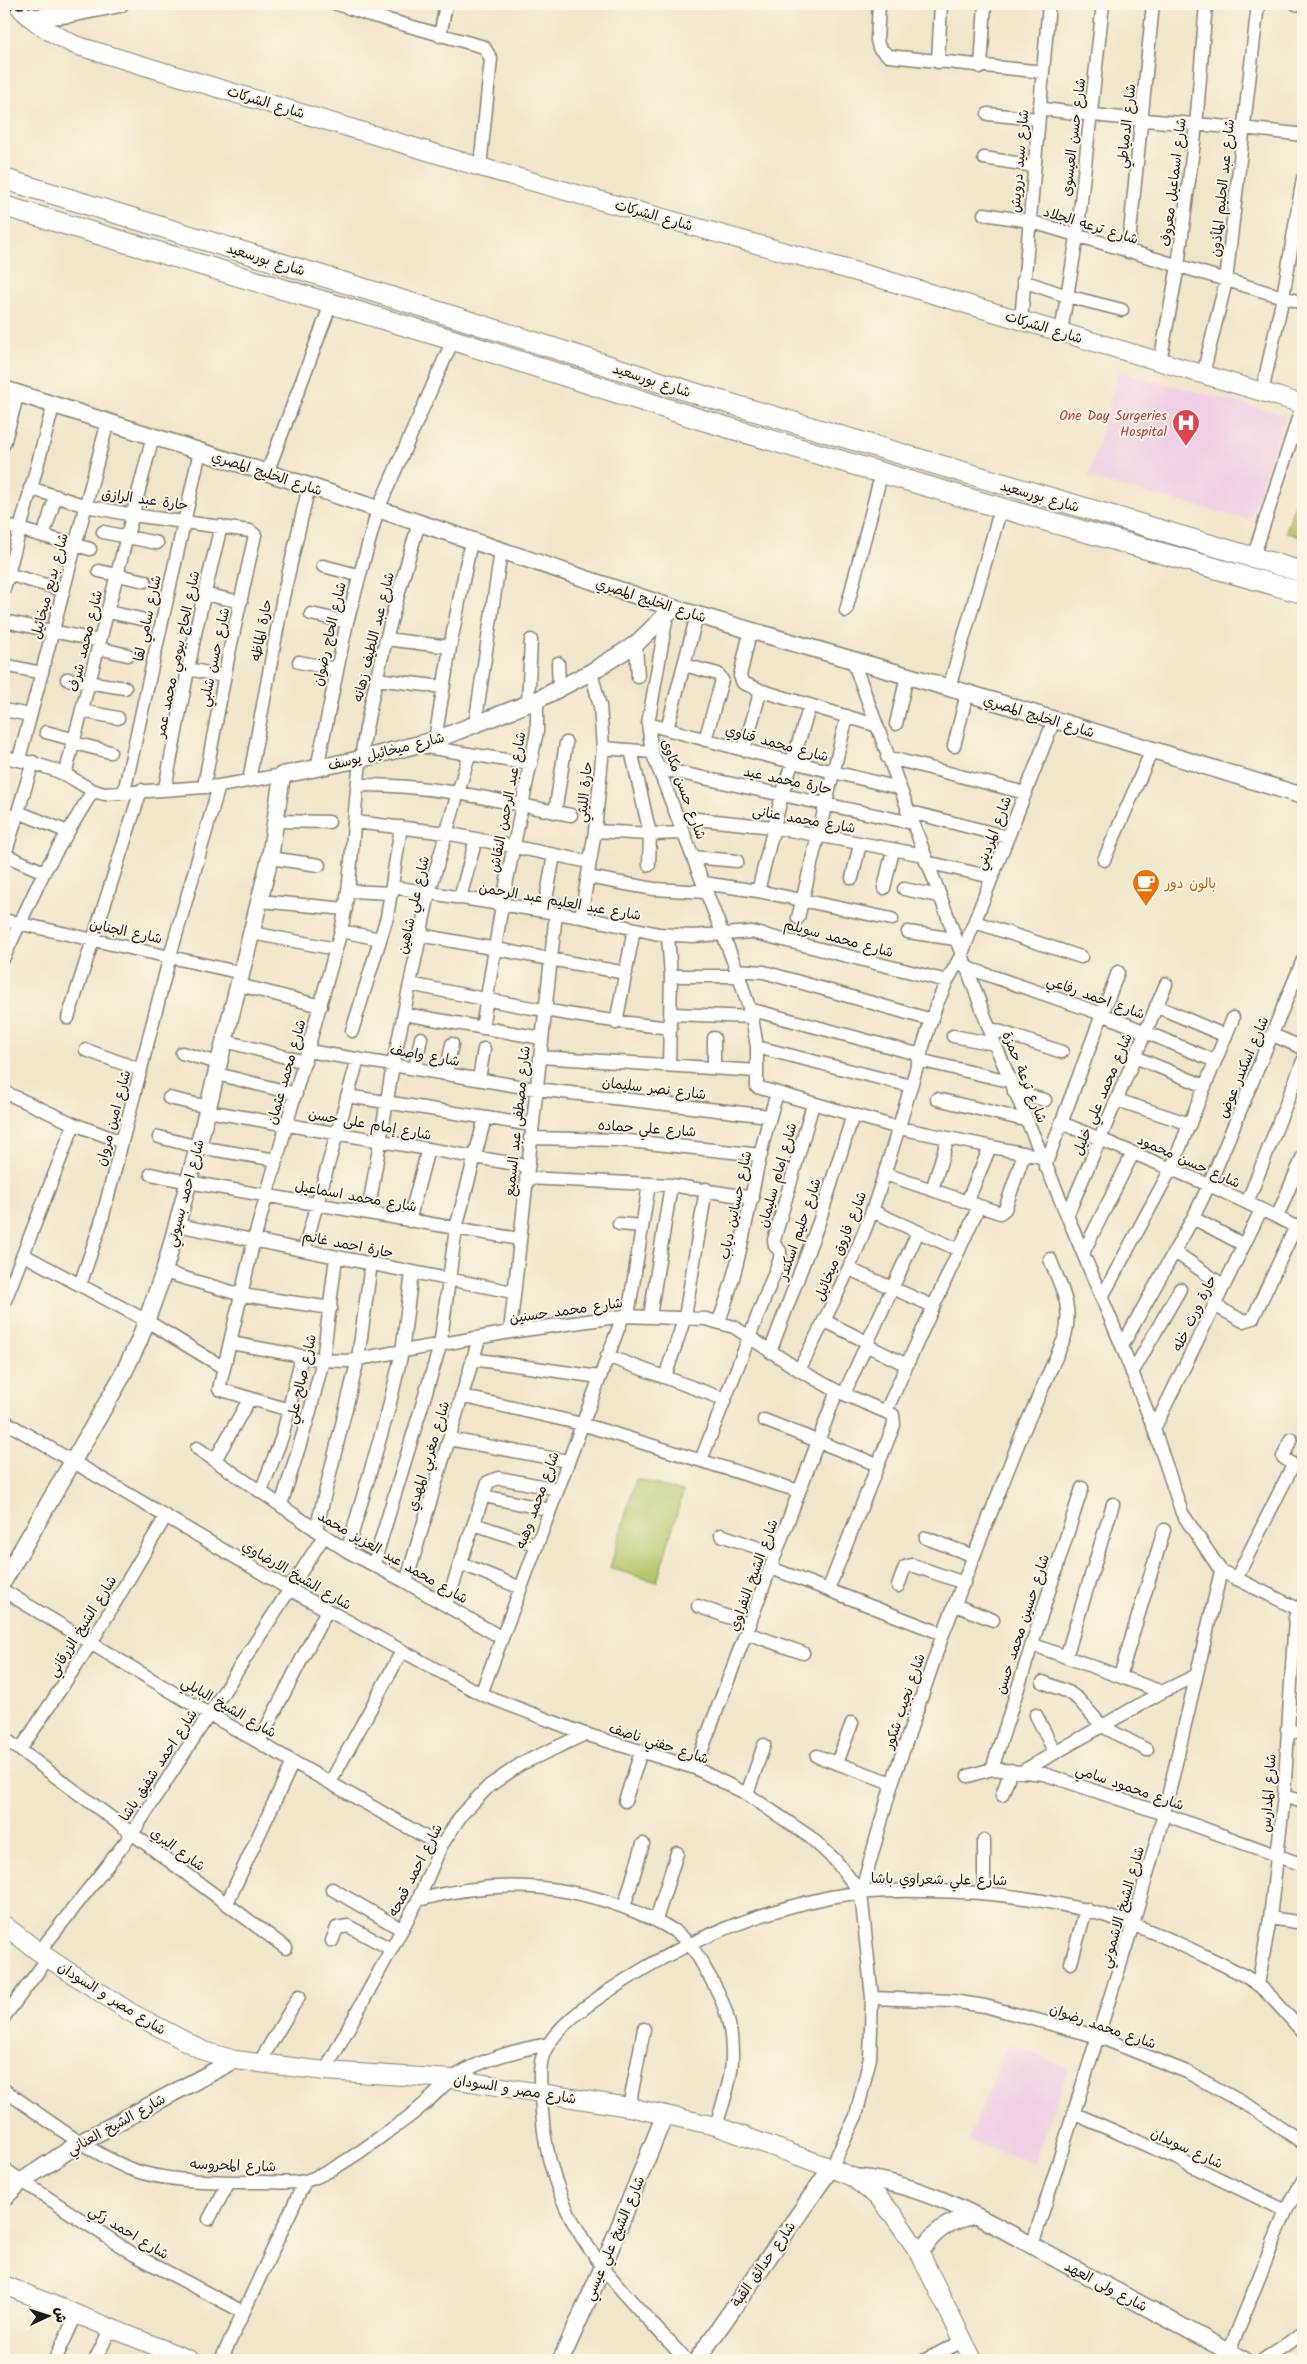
<svg xmlns="http://www.w3.org/2000/svg" width="1307" height="2364" font-family="Kalam,'Playpen Sans Arabic',sans-serif">
  <style>
    .built { fill: #efd0e5 }
    .green { fill: #b4c76b; stroke: #687244 }
    .lines { fill: none; stroke-linecap: round; stroke-linejoin: round }
    .minor-casing { stroke: #868172; stroke-width: 15 }
    .tertiary-casing { stroke: #868172; stroke-width: 19 }
    .secondary-casing { stroke: #868172; stroke-width: 20 }
    .primary-casing { stroke: #868172; stroke-width: 22 }
    .minor { stroke: #fff; stroke-width: 12 }
    .tertiary { stroke: #fff; stroke-width: 16 }
    .secondary { stroke: #fff; stroke-width: 18 }
    .primary { stroke: #fff; stroke-width: 20 }
    .rail { stroke: #1c1c1c; stroke-width: 4; stroke-dasharray: 8 4; stroke-linecap: butt }
    .labels { text-anchor: middle; stroke-width: 4; stroke-linejoin: round; paint-order: stroke }
    .street-label { font-size: 14px; fill: #1c1c1c; stroke: #fcf5e5 }
    .health-label { font-size: 14px; fill: #be3a42; stroke: #fcf5e5; text-anchor: end }
    .food-label { font-size: 14px; fill: #c56008; stroke: #fcf5e5; text-anchor: start }
  </style>
  <rect width="100%" height="100%" fill="#fcf5e5"/>
  <filter id="ink" filterUnits="userSpaceOnUse"><feTurbulence type="fractalNoise" baseFrequency=".02" numOctaves="2"/><feDisplacementMap in="SourceGraphic" scale="10" xChannelSelector="R" yChannelSelector="G"/><feConvolveMatrix kernelMatrix="1 2 1 2 8 2 1 2 1" color-interpolation-filters="sRGB"/></filter>
  <filter id="wash" filterUnits="userSpaceOnUse"><feTurbulence type="fractalNoise" baseFrequency=".0096" numOctaves="4" result="noise"/><feDisplacementMap in="SourceGraphic" scale="20" xChannelSelector="R" yChannelSelector="G"/><feGaussianBlur stdDeviation="1.12" result="paint"/><feColorMatrix in="noise" values="0 0 0 0 0 0 0 0 0 0 0 0 0 0 0 0 0 1.4 0 .05"/><feComposite in="paint" operator="in"/></filter>
  <g filter="url(#wash)">
    <rect width="100%" height="100%" fill="#f0e6c9"/>
    <path class="built" d="M1119,372L1285,415L1250,520L1088,478Z
      M1008,2042L1068,2069L1034,2163L968,2141Z"/>
    <path class="green" d="M1303,475V538L1286,532Z
      M636,1479L683,1492L657,1582L610,1568Z"/>
  </g>
  <g filter="url(#ink)">
    <g class="lines">
      <defs>
        <path id="minor" d="M337,4L370,15L484,47L491,59L480,167
          M879,4L877,40L879,48L889,56L1043,72
          M1296,4L1303,5
          M440,36L446,4
          M938,62L941,4
          M981,67L985,4
          M1039,108C1127,122 1216,123 1303,135
          M988,114L1038,119
          M984,158L1034,166
          M984,214L1029,221L1303,303
          M1128,252L1153,4
          M1023,281L1067,296L1122,310
          M1021,320L1049,4
          M1061,332L1077,237L1103,4
          M1160,362L1178,266L1196,126L1206,4
          M1203,374L1226,281L1258,4
          M1262,392L1283,297L1303,178
          M4,444L18,393
          M267,473L331,304
          M30,488L86,506L133,515L250,531L255,535L228,658L204,786
          M4,525L90,549
          M103,532L157,543
          M43,536L56,496
          M1253,558L1303,403
          M323,566L358,575
          M99,571L145,581
          M4,573L63,590
          M4,589L54,403
          M204,594L241,602
          M846,611L882,471
          M108,612L141,619
          M311,614L347,622
          M667,615L648,724L652,752L739,976L752,1017L757,1047V1087L899,1128L1042,1157
          M4,621L100,641
          M386,639L450,647
          M636,644L638,677
          M98,648L128,655
          M853,661L995,1044L1122,1346L1154,1429L1182,1513L1221,1571L1298,1609
          M299,662L336,669
          M558,663L559,689
          M4,665L42,673
          M684,665L718,674L722,680L705,740
          M188,669L224,676
          M67,679L125,688
          M376,679L443,687
          M949,688L1001,508
          M759,690L875,725
          M528,704L531,640
          M4,710L30,715
          M82,711L118,718
          M648,724L744,750L899,788
          M896,724L907,676
          M475,725L501,551
          M667,729L697,615
          M46,732L75,740
          M435,740L450,647L471,541
          M74,743L110,752
          M420,746L531,764
          M954,746L967,693
          M603,748L652,752
          M631,750L650,834L649,865
          M744,750L760,693L758,689L743,683L740,676L750,632
          M4,757C25,761 44,765 64,774C79,781 88,791 105,794L219,786L282,775
          M887,757L1025,793
          M19,759L108,421
          M33,762L5,855L44,872
          M317,768L347,622L378,509L453,340
          M658,768L912,823
          M65,775L153,436
          M249,781L283,597L309,486
          M359,785C431,784 500,801 571,815
          M165,788L196,629L221,526
          M124,792L200,451
          M907,811L1008,837
          M18,812L68,832
          M555,812L566,743
          M678,817L773,827L924,855
          M276,821L329,822
          M355,822L446,833L590,862
          M595,831L650,834L684,833
          M693,857L737,861
          M270,858L319,865
          M1104,860L1152,750
          M926,862L992,877
          M588,877L654,889L706,892
          M852,878L860,844
          M703,883L758,891L892,919
          M393,887L581,917L659,934L693,936L752,932L947,981
          M884,888L893,850
          M904,889L939,896
          M349,891L392,893
          M758,891L782,795L810,705
          M460,898L476,839
          M260,901L346,909
          M544,911L554,855
          M581,917L595,831L603,748L600,706L591,672
          M798,918L847,716
          M4,920L242,973
          M975,922L1081,957
          M341,931L380,939
          M908,932L955,939
          M252,933L336,949
          M420,935L626,973
          M668,935L671,976L669,1065
          M4,957L44,872L92,792
          M965,967L1102,1014L1215,1061
          M736,970L764,972L932,1020
          M671,976H739
          M410,984C497,1002 583,1019 671,1028
          M239,985L321,1006
          M1156,1006L1226,1036
          M749,1009L921,1055
          M404,1014L542,1038
          M672,1014L752,1017
          M68,1018L141,790
          M616,1023L634,929
          M482,1028L502,905L537,731V700
          M989,1028L1062,1052
          M352,1031L387,917L401,827
          M1273,1035L1303,1048
          M953,1036L995,1044
          M714,1038V1068
          M225,1041L305,1062
          M757,1047L911,1086
          M86,1050L141,1070
          M308,1051L536,1089L769,1116
          M182,1053L219,1063
          M540,1057L757,1071
          M1135,1057L1205,1086
          M919,1060L1009,1081
          M415,1068L421,1038
          M217,1074L296,1094
          M446,1074L452,1044
          M479,1079L484,1049
          M4,1092L74,1124L122,1142
          M1014,1092L1045,1100
          M347,1096L532,1125
          M169,1098L208,1107
          M937,1099L1025,1120
          M1117,1100L1190,1124
          M207,1111L527,1166
          M1062,1123L1209,1185L1277,1217L1303,1231
          M159,1137L198,1147L277,1160
          M530,1138L619,1140L761,1155
          M1045,1166L1118,972
          M151,1174L188,1182L519,1239
          M885,1174L1000,1213L1005,1209L1024,1154
          M526,1178L671,1185L753,1198
          M932,1190L948,1138
          M967,1202L990,1147
          M1247,1203L1303,1061
          M872,1211L959,1250
          M368,1213L393,1065L429,893L469,755
          M1067,1216L1166,984
          M1277,1217L1303,1156
          M1193,1218L1244,1245
          M409,1221L428,1149
          M619,1224L642,1226
          M177,1225L513,1292
          M304,1250L358,1059
          M1175,1252L1224,1286
          M1083,1253L1133,1153
          M24,1255L147,1321L224,1368
          M849,1269L933,1306
          M164,1272L242,1295L331,1308
          M80,1285L101,1223L170,956L219,786
          M1102,1297L1171,1169L1233,1018
          M4,1303L74,1124
          M1214,1305L1243,1321L1253,1318L1296,1226
          M628,1316L649,1184
          M650,1316L671,1185
          M719,1321C747,1248 752,1168 777,1094
          M825,1321L867,1342
          M510,1332L556,913
          M231,1343L323,1360L347,1361L510,1332L623,1316L706,1319L734,1327L799,1370L837,1391L893,1415L894,1425L828,1590
          M866,1345L907,1365
          M1122,1346L1193,1218L1209,1185L1303,960
          M770,1352L819,1222L853,1115
          M607,1356L724,1399
          M472,1359L599,1377
          M799,1370C826,1318 852,1266 872,1211C896,1143 913,1074 936,1006L947,981L961,956L1054,720
          M1132,1373L1180,1289
          M665,1377L685,1317L706,1189
          M844,1394L918,1232
          M461,1396L582,1424L799,1491
          M289,1410L219,1389L254,1240L341,931C354,873 352,814 361,757C374,677 396,600 419,523
          M886,1411L979,1206
          M764,1420L878,1465
          M4,1421L289,1589L481,1694L585,1734L695,1768L747,1794L810,1837L835,1860L861,1893
          M1154,1429L1261,1210
          M449,1439L568,1461
          M197,1448L347,1551L406,1582L502,1638
          M215,1460L250,1398
          M701,1460L780,1259V1251L775,1246L774,1240L813,1104
          M261,1491L282,1437L302,1356
          M484,1496L550,1510
          M281,1505L309,1415L323,1360L336,1257
          M474,1524L537,1545
          M316,1530L358,1359L371,1264
          M721,1535L776,1554
          M926,1538L974,1556
          M347,1551L388,1411L402,1352L412,1272
          M374,1563L440,1346L456,1228L485,1118
          M460,1563L521,1588
          M771,1568L943,1634
          M1236,1579L1291,1469L1292,1464L1283,1457L1291,1439
          M406,1582L479,1339
          M898,1586L905,1567L912,1565L964,1583
          M4,1591L209,1714L441,1846
          M446,1605L488,1482L499,1478L558,1489
          M955,1605L993,1620
          M698,1606L750,1625
          M747,1633L803,1653
          M1031,1644L1162,1692
          M1066,1657L1113,1504
          M1120,1676L1164,1530
          M1043,1682L1068,1692L1078,1699L1102,1726L1147,1750
          M481,1694L623,1316
          M1036,1715L1055,1753
          M1287,1729L1303,1734
          M4,1738L286,1948
          M259,1742L327,1610
          M20,1750L91,1643L166,1516
          M817,1756L892,1783
          M837,1763L852,1723
          M695,1768L837,1391
          M992,1769L1082,1488
          M1023,1771L1162,1692L1195,1676
          M968,1776L992,1769L1044,1774L1164,1814L1303,1865
          M330,1783L402,1651
          M747,1794L764,1745
          M1002,1795L1011,1770
          M1284,1796L1303,1802
          M625,1801L641,1752
          M332,1889L401,1929
          M984,1892V1840
          M418,1900C494,1879 563,1882 636,1912C655,1920 677,1929 690,1945C697,1953 703,1965 708,1974C723,1998 732,2024 732,2052C733,2078 723,2102 716,2126
          M227,1903L293,1762
          M624,1907L643,1844
          M1270,1918L1303,1923
          M656,1920L677,1853
          M332,1941L337,1928L348,1926L391,1949
          M39,1952L132,1834L324,1536
          M1071,1963L1086,1909
          M1258,1985L1270,1918L1284,1796L1295,1618L1298,1609L1303,1604
          M872,1998L952,2001L985,2006L1099,2037L1187,2072L1256,2110L1303,2143
          M4,2017L48,1958
          M259,2063L299,1996
          M325,2071L418,1900L441,1846L462,1814L489,1786L521,1764L585,1734
          M4,2090C44,2117 84,2149 128,2168C164,2183 225,2182 263,2182C277,2182 291,2184 305,2181C328,2175 366,2148 386,2133C398,2125 411,2116 422,2106C433,2097 442,2086 453,2078C481,2059 516,2050 549,2044
          M629,2107L644,2029
          M1075,2114L1176,2158L1286,2211
          M831,2168L856,2116L870,2058L872,1998L861,1893L892,1783L943,1634L1022,1434L1064,1339C1074,1307 1061,1288 1050,1259
          M4,2169L133,2254L243,2312
          M209,2219L229,2182
          M1032,2246L1133,1924L1164,1814L1221,1571
          M1229,2352L1286,2211L1303,2180
          M55,2360L76,2315
          M95,2360L111,2328
          M221,2360L305,2181
          M686,2360C614,2282 550,2226 542,2112C541,2095 538,2074 542,2058C553,2022 610,1990 640,1971C698,1936 764,1911 830,1897C861,1891 894,1890 926,1891C1017,1891 1105,1907 1188,1948C1210,1959 1236,1969 1257,1984C1274,1997 1288,2017 1303,2032
          M925,2360L963,2341
          M1263,2360L1303,2333"/>
        <path id="tertiary" d="M30,18L70,14L120,4
          M4,389L309,486L673,608L967,693L1303,796
          M4,1580L120,1380L139,1341L164,1272L198,1147L270,858L282,775L361,759L435,740L537,700L591,672L636,644L673,608
          M852,2177C925,2181 1003,2230 1067,2265C1126,2296 1185,2328 1244,2360
          M4,2198L22,2181L81,2142L235,2060
          M920,2254C932,2232 948,2221 973,2216
          M561,2360L602,2269L665,2114
          M697,2360L831,2168"/>
        <path id="secondary" d="M17,4C33,23 53,34 75,45L480,167L882,279L1303,404
          M4,1925L39,1952L130,2012L204,2051L235,2060L325,2071L453,2079L629,2107L716,2126L831,2168L852,2177L879,2198L894,2216L920,2254L973,2360
          M4,2285L190,2360"/>
        <path id="primary" d="M4,179L424,307L704,396L1303,572
          M4,206L453,340L699,419L1001,508L1303,593"/>
      </defs>
      <use href="#minor" class="minor-casing"/>
      <use href="#tertiary" class="tertiary-casing"/>
      <use href="#secondary" class="secondary-casing"/>
      <use href="#primary" class="primary-casing"/>
      <use href="#minor" class="minor"/>
      <use href="#tertiary" class="tertiary"/>
      <use href="#secondary" class="secondary"/>
      <use href="#primary" class="primary"/>
      <path class="rail" d="M4,8L47,4"/>
    </g>
  </g>
  <defs>
    <symbol id="hospital-pin" viewBox="-11 -11 22 30"><path d="M0 17L-7.5 6A9.5 9.5 0 1 1 7.5 6Z" fill="#e0444e" stroke="#fcf5e5"/><path d="M-5-5h3v3.5h4V-5h3V5h-3V1.5h-4V5h-3Z" fill="#fff"/></symbol>
    <symbol id="cafe-pin" viewBox="-11 -11 22 30"><path d="M0 17L-7.5 6A9.5 9.5 0 1 1 7.5 6Z" fill="#e8710a" stroke="#fcf5e5"/><path d="M-5.5-4.5H6V0H3Q3 3.5 0 3.5H-2.5Q-5.5 3.5-5.5 0ZM3-3.2v2h1.7v-2ZM-6 4.5H4V6H-6Z" fill="#fff"/></symbol>
  </defs>
  <g fill-rule="evenodd">
    <use href="#hospital-pin" x="1170" y="407" width="32" height="43"/>
    <use href="#cafe-pin" x="1130" y="867" width="32" height="43"/>
  </g>
  <g class="labels">
    <g class="street-label">
      <text transform="translate(266 102) rotate(17)" y="5">شارع الشركات</text>
      <text transform="translate(1126 126) rotate(-84)" y="5">شارع الدمياطي</text>
      <text transform="translate(1073 137) rotate(-83)" y="5">شارع حسن العيسوى</text>
      <text transform="translate(1019 161) rotate(-85)" y="5">شارع سيد درويش</text>
      <text transform="translate(1173 182) rotate(-83)" y="5">شارع اسماعيل معروف</text>
      <text transform="translate(1222 188) rotate(-84)" y="5">شارع عبد الحليم المأذون</text>
      <text transform="translate(654 215) rotate(16)" y="5">شارع الشركات</text>
      <text transform="translate(1091 225) rotate(17)" y="5">شارع ترعه الجلاد</text>
      <text transform="translate(266 259) rotate(17)" y="5">شارع بورسعيد</text>
      <text transform="translate(1044 327) rotate(17)" y="5">شارع الشركات</text>
      <text transform="translate(652 380) rotate(18)" y="5">شارع بورسعيد</text>
      <text transform="translate(267 473) rotate(18)" y="5">شارع الخليج المصري</text>
      <text transform="translate(1040 496) rotate(16)" y="5">شارع بورسعيد</text>
      <text transform="translate(145 499) rotate(8)" y="5">حارة عبد الرازق</text>
      <text transform="translate(49 586) rotate(-75)" y="5">شارع بديع ميخائيل</text>
      <text transform="translate(651 600) rotate(18)" y="5">شارع الخليج المصري</text>
      <text transform="translate(147 618) rotate(-78)" y="5">شارع سامي لقا</text>
      <text transform="translate(261 630) rotate(-79)" y="5">حارة الماظه</text>
      <text transform="translate(329 634) rotate(-77)" y="5">شارع الحاج رضوان</text>
      <text transform="translate(373 637) rotate(-76)" y="5">شارع عبد اللطيف زهانه</text>
      <text transform="translate(85 641) rotate(-76)" y="5">شارع محمد شرف</text>
      <text transform="translate(177 654) rotate(-78)" y="5">شارع الحاج بيومي محمد عمر</text>
      <text transform="translate(214 657) rotate(-78)" y="5">شارع حسن شلبي</text>
      <text transform="translate(1039 716) rotate(17)" y="5">شارع الخليج المصري</text>
      <text transform="translate(777 743) rotate(15)" y="5">شارع محمد قناوي</text>
      <text transform="translate(386 751) rotate(-14)" y="5">شارع ميخائيل يوسف</text>
      <text transform="translate(788 780) rotate(12)" y="5">حارة محمد عيد</text>
      <text transform="translate(684 789) rotate(70)" y="5">شارع حسن مكاوى</text>
      <text transform="translate(584 792) rotate(-84)" y="5">حارة الليثي</text>
      <text transform="translate(507 802) rotate(-79)" y="5">شارع عبد الرحمن النقاش</text>
      <text transform="translate(804 819) rotate(10)" y="5">شارع محمد عنانى</text>
      <text transform="translate(993 833) rotate(-69)" y="5">شارع المرديني</text>
      <text transform="translate(560 901) rotate(10)" y="5">شارع عبد العليم عبد الرحمن</text>
      <text transform="translate(413 905) rotate(-77)" y="5">شارع علي شاهين</text>
      <text transform="translate(126 931) rotate(12)" y="5">شارع الجناين</text>
      <text transform="translate(839 938) rotate(15)" y="5">شارع محمد سويلم</text>
      <text transform="translate(1096 997) rotate(20)" y="5">شارع احمد رفاعي</text>
      <text transform="translate(425 1055) rotate(10)" y="5">شارع واصف</text>
      <text transform="translate(1243 1067) rotate(-67)" y="5">شارع اسكندر عوض</text>
      <text transform="translate(286 1072) rotate(-74)" y="5">شارع محمد عثمان</text>
      <text transform="translate(1025 1077) rotate(68)" y="5">شارع ترعة حمزة</text>
      <text transform="translate(654 1088) rotate(7)" y="5">شارع نصر سليمان</text>
      <text transform="translate(1102 1094) rotate(-67)" y="5">شارع محمد علي خليل</text>
      <text transform="translate(113 1118) rotate(-75)" y="5">شارع امين مروان</text>
      <text transform="translate(517 1121) rotate(-84)" y="5">شارع مصطفى عبد السميع</text>
      <text transform="translate(370 1124) rotate(10)" y="5">شارع إمام على حسن</text>
      <text transform="translate(647 1128) rotate(4)" y="5">شارع علي حماده</text>
      <text transform="translate(1189 1161) rotate(24)" y="5">شارع حسن محمود</text>
      <text transform="translate(777 1175) rotate(-74)" y="5">شارع إمام سليمان</text>
      <text transform="translate(185 1193) rotate(-75)" y="5">شارع احمد بسيوني</text>
      <text transform="translate(356 1196) rotate(10)" y="5">شارع محمد اسماعيل</text>
      <text transform="translate(735 1205) rotate(-78)" y="5">شارع حسانين دياب</text>
      <text transform="translate(799 1229) rotate(-71)" y="5">شارع حليم اسكندر</text>
      <text transform="translate(348 1244) rotate(11)" y="5">حارة احمد غانم</text>
      <text transform="translate(840 1246) rotate(-68)" y="5">شارع فاروق ميخائيل</text>
      <text transform="translate(566 1310) rotate(-8)" y="5">شارع محمد حسنين</text>
      <text transform="translate(1194 1313) rotate(-64)" y="5">حارة ورث خله</text>
      <text transform="translate(301 1379) rotate(-77)" y="5">شارع صالح علي</text>
      <text transform="translate(428 1456) rotate(-73)" y="5">شارع مغربي المهدي</text>
      <text transform="translate(537 1500) rotate(-70)" y="5">شارع محمد وهبه</text>
      <text transform="translate(393 1557) rotate(30)" y="5">شارع محمد عبد العزيز محمد</text>
      <text transform="translate(297 1575) rotate(30)" y="5">شارع الشيخ الارضاوي</text>
      <text transform="translate(753 1575) rotate(-70)" y="5">شارع الشيخ النفراوي</text>
      <text transform="translate(1022 1624) rotate(-72)" y="5">شارع حسين محمد حسن</text>
      <text transform="translate(82 1626) rotate(-58)" y="5">شارع الشيخ الزرقاني</text>
      <text transform="translate(904 1701) rotate(-71)" y="5">شارع نجيب شكور</text>
      <text transform="translate(229 1707) rotate(30)" y="5">شارع الشيخ البابلي</text>
      <text transform="translate(659 1743) rotate(18)" y="5">شارع حفني ناصف</text>
      <text transform="translate(158 1765) rotate(-57)" y="5">شارع احمد شفيق باشا</text>
      <text transform="translate(1130 1787) rotate(19)" y="5">شارع محمود سامي</text>
      <text transform="translate(1268 1793) rotate(-86)" y="5">شارع المدارس</text>
      <text transform="translate(178 1849) rotate(36)" y="5">شارع البري</text>
      <text transform="translate(415 1870) rotate(-63)" y="5">شارع احمد قمحه</text>
      <text transform="translate(939 1879) rotate(1)" y="5">شارع علي شعراوي باشا</text>
      <text transform="translate(1122 1907) rotate(-74)" y="5">شارع الشيخ الاشموني</text>
      <text transform="translate(112 1998) rotate(32)" y="5">شارع مصر و السودان</text>
      <text transform="translate(1103 2026) rotate(19)" y="5">شارع محمد رضوان</text>
      <text transform="translate(515 2089) rotate(9)" y="5">شارع مصر و السودان</text>
      <text transform="translate(116 2124) rotate(-29)" y="5">شارع الشيخ العناني</text>
      <text transform="translate(1187 2148) rotate(25)" y="5">شارع سويدان</text>
      <text transform="translate(233 2165) rotate(2)" y="5">شارع المحروسه</text>
      <text transform="translate(129 2232) rotate(31)" y="5">شارع احمد زكي</text>
      <text transform="translate(614 2238) rotate(-67)" y="5">شارع الشيخ علي عيسي</text>
      <text transform="translate(763 2264) rotate(-55)" y="5">شارع حدائق القبة</text>
      <text transform="translate(1106 2286) rotate(28)" y="5">شارع ولى العهد</text>
    </g>
    <g class="health-label">
      <text x="1167" y="420">One Day Surgeries<tspan x="1167" dy="16">Hospital</tspan></text>
    </g>
    <g class="food-label">
      <text x="1165" y="888">بالون دور</text>
    </g>
  </g>
  <rect width="1307" height="2364" fill="none" stroke="#fcf5e5" stroke-width="20"/>
  <g transform="translate(48 2316) rotate(86)" stroke="#fcf5e5" stroke-width="4" paint-order="stroke">
  <path d="M0-4L9 19L0 12L-9 19Z" fill="#1c1c1c"/>
  <text y="-8" font-size="14" font-weight="bold" text-anchor="middle" fill="#1c1c1c">ش</text>
  </g>
</svg>
